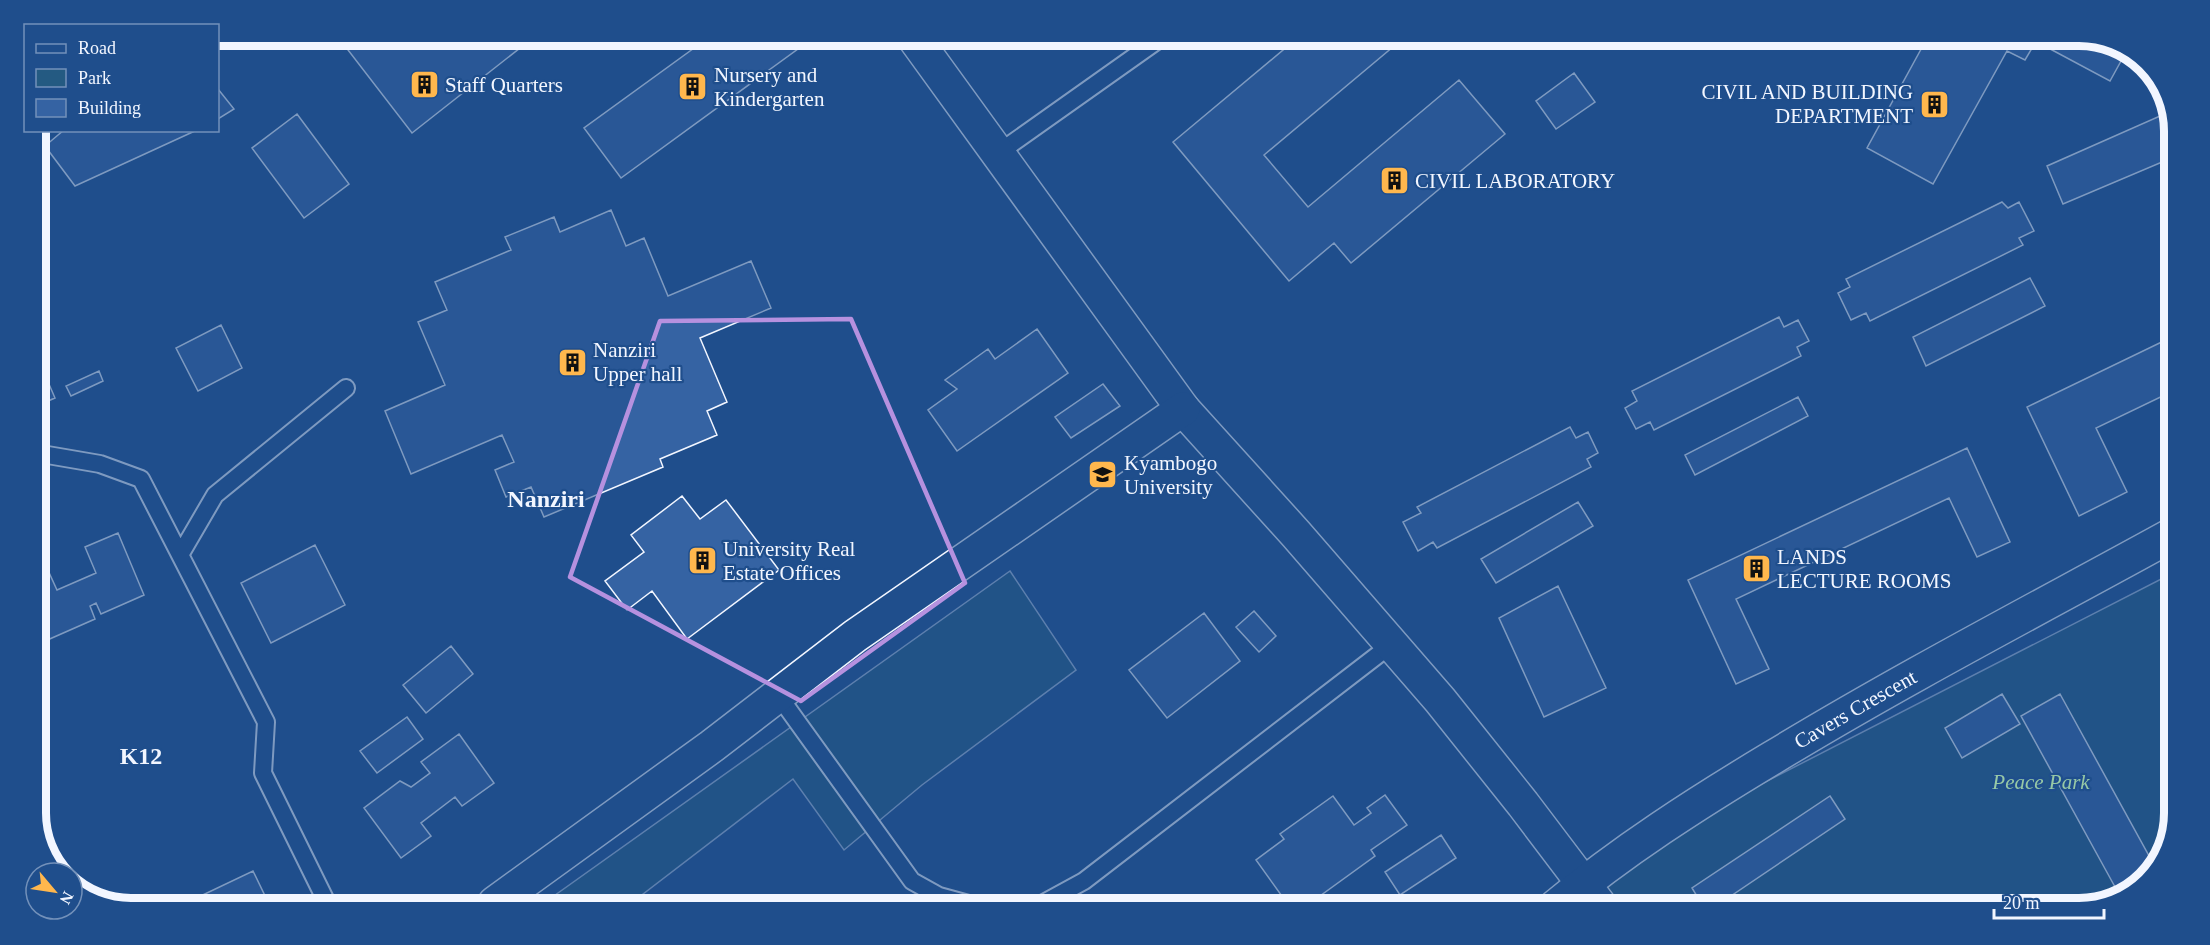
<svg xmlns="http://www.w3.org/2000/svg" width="2210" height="945" font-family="'Times New Roman',serif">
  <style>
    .green { fill: #245a82; stroke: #a8bbd7; stroke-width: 1.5 }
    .building { fill: #3563a3; stroke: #f2f6ff; stroke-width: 1.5 }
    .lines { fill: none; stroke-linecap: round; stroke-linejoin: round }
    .service-casing { stroke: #f2f6ff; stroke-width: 20 }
    .minor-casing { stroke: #f2f6ff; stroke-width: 36 }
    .service { stroke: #1f4e8c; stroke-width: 16 }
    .minor { stroke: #1f4e8c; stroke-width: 33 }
    .marked { fill: none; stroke: #b691df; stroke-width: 4.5; stroke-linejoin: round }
    .labels { text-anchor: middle; stroke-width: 4.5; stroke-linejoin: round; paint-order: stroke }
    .poi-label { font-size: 21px; fill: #f2f6ff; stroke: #1f4e8c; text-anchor: start }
    .street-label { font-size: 21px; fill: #f2f6ff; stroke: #1f4e8c }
    .park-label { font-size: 21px; font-style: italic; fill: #97c8a6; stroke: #1f4e8c }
    .quarter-label { font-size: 24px; font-weight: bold; fill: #f2f6ff; stroke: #1f4e8c }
    .rim { fill: none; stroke: #f2f6ff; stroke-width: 8 }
  </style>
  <rect width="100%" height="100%" fill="#1f4e8c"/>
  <path class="green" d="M1010,571L1076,670L922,785L844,850L793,779L630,904L544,903Z
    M2169,575L2167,850L2132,893L2079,909L1596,907L1574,880Z"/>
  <path class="building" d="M338,37H534L412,133Z
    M708,38H797L802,46L621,178L584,128Z
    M1295,40L1400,41L1264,155L1308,207L1459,80L1505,134L1351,263L1334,243L1289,281L1173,142Z
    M1925,42L2035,43L2025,60L2007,51L1933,184L1867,148Z
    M2039,43H2115L2126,52L2110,81Z
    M1574,73L1595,102L1556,129L1536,101Z
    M218,89L234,109L218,119Z
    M2169,112L2174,126V157L2063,204L2047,166Z
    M297,114L349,184L304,218L252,148Z
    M64,130H197L75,186L45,146Z
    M2002,202L2008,208L2019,202L2034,231L2019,238L2023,245L1870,321L1866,313L1851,320L1838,293L1850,287L1846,279Z
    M611,210L626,246L644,238L668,296L751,261L771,308L700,338L727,402L707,411L717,435L660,459L663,467L544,517L531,487L506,497L495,470L514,462L502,435L411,474L385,411L445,385L418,322L447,310L435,282L511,250L505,237L554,217L560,232Z
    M2030,278L2045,306L1926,366L1913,337Z
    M1779,317L1784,327L1798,320L1809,341L1797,347L1801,356L1654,430L1650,422L1636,429L1625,408L1637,401L1632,391Z
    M221,325L242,368L198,391L176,348Z
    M1037,329L1068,373L957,451L928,410L957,389L945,380L988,349L995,359Z
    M2172,337L2171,392L2096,428L2127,492L2079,516L2027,407Z
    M36,354L55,398L36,406Z
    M99,371L103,381L71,396L66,386Z
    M1103,384L1120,406L1071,438L1055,417Z
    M1798,397L1808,416L1695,475L1685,455Z
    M1570,427L1576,438L1588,432L1598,453L1587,459L1591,467L1437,548L1433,542L1418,551L1403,522L1421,513L1417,507Z
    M1967,448L2010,542L1977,557L1949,498L1736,599L1769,669L1736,684L1688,580Z
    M682,496L700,519L726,500L779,570L687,639L652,591L627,610L605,581L644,552L631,535Z
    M1578,502L1593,526L1496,583L1481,559Z
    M118,533L144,595L101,614L96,603L90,606L95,619L36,645V570L46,566L57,590L96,573L85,547Z
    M315,545L345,605L271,643L241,583Z
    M1558,586L1606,688L1544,717L1499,618Z
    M1254,611L1276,636L1259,652L1236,627Z
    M1204,613L1240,661L1167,718L1129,670Z
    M451,646L473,674L426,713L403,685Z
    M2002,694L2020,724L1962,758L1945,728Z
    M2060,694L2154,865L2132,893L2120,896L2021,716Z
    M407,717L423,739L377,773L360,751Z
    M459,734L494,783L462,806L455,797L421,823L431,836L401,858L364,808L400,781L411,787L430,773L421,762Z
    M1385,795L1407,825L1371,850L1375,856L1306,906H1289L1256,860L1284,839L1280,834L1333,796L1354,825L1371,813L1367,808Z
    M1830,796L1845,819L1713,908H1704L1692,888Z
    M1441,835L1456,858L1400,895L1385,872Z
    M253,871L268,902H188Z"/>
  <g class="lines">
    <defs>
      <path id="service" d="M997,154L1158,40
        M36,453L100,464L141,479L266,722L263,773L327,903
        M180,555L215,495L346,388
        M778,695L912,881L939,896L972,905
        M1040,905L1084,881L1392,644"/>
      <g id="minor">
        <path d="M915,39L1183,409L1296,534L1440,700L1523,804L1601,907"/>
        <path d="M495,903L712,746L855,636L1183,409"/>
        <path id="s1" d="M1555,907C1622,851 1697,803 1772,758C1902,679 2037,609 2170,536"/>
      </g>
    </defs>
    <use href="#service" class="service-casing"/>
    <use href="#minor" class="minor-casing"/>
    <use href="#service" class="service"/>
    <use href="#minor" class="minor"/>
  </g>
  <path d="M0 0H2210V945H0ZM851,319L965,583L801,701L570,577L660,321Z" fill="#1f4e8c" fill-opacity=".55" fill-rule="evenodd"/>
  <path class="marked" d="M851,319L965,583L801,701L570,577L660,321Z"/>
  <defs>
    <symbol id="building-square" viewBox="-11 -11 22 22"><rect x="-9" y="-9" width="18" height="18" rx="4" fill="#ffb74d" stroke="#1f4e8c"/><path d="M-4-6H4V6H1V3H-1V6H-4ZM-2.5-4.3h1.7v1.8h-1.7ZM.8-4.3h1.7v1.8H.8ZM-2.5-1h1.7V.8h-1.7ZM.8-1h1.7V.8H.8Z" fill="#111"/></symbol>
    <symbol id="university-square" viewBox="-11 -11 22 22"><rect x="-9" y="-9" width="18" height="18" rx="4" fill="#ffb74d" stroke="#1f4e8c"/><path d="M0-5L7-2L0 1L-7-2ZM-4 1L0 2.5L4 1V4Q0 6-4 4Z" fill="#111"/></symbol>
  </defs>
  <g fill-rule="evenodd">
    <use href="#building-square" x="408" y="68" width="33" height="33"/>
    <use href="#building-square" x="676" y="70" width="33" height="33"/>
    <use href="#building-square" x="1918" y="88" width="33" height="33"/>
    <use href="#building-square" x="1378" y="164" width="33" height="33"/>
    <use href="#building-square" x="556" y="346" width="33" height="33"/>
    <use href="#university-square" x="1086" y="458" width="33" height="33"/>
    <use href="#building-square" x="686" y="544" width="33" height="33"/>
    <use href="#building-square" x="1740" y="552" width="33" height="33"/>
  </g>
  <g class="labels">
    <g class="poi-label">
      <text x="714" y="82">Nursery and<tspan x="714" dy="24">Kindergarten</tspan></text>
      <text x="445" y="92">Staff Quarters</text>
      <text x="1913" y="99" text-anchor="end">CIVIL AND BUILDING<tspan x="1913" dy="24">DEPARTMENT</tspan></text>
      <text x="1415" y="188">CIVIL LABORATORY</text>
      <text x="593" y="357">Nanziri<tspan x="593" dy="24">Upper hall</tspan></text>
      <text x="1124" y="470">Kyambogo<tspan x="1124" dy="24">University</tspan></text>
      <text x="723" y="556">University Real<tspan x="723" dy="24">Estate Offices</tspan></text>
      <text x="1777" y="564">LANDS<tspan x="1777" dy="24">LECTURE ROOMS</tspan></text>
    </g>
    <g class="street-label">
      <text dy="7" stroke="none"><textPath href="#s1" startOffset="360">Cavers Crescent</textPath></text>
    </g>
    <g class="park-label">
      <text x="2041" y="789">Peace Park</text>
    </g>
    <g class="quarter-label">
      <text x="546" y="507">Nanziri</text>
      <text x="141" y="764">K12</text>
    </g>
  </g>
  <path d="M0 0H2210V945H0ZM131 46H2079A85 85 0 0 1 2164 131V813A85 85 0 0 1 2079 898H131A85 85 0 0 1 46 813V131A85 85 0 0 1 131 46Z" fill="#1f4e8c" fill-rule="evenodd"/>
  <path class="rim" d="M131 46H2079A85 85 0 0 1 2164 131V813A85 85 0 0 1 2079 898H131A85 85 0 0 1 46 813V131A85 85 0 0 1 131 46Z"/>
  <rect x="24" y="24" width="195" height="108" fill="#1f4e8c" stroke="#7391ba" stroke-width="1.5"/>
  <rect x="36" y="44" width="30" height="9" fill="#1f4e8c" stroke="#7391ba" stroke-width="1.5"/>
  <text x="78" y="54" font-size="18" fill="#f2f6ff">Road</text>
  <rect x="36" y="69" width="30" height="18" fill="#245a82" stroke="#7391ba" stroke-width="1.5"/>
  <text x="78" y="84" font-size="18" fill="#f2f6ff">Park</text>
  <rect x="36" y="99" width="30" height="18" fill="#3563a3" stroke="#7391ba" stroke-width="1.5"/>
  <text x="78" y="114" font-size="18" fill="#f2f6ff">Building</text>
  <g transform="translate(54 891) rotate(119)"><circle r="28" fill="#1f4e8c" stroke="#7391ba" stroke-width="1.5"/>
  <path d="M0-4.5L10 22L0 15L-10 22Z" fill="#ffb74d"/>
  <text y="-9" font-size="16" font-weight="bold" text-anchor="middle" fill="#f2f6ff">N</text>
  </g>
  <path d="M1994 909v9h110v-9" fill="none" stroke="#f2f6ff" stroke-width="3"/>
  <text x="2003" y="909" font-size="18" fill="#f2f6ff" stroke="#1f4e8c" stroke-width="4.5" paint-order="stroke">20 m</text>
</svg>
